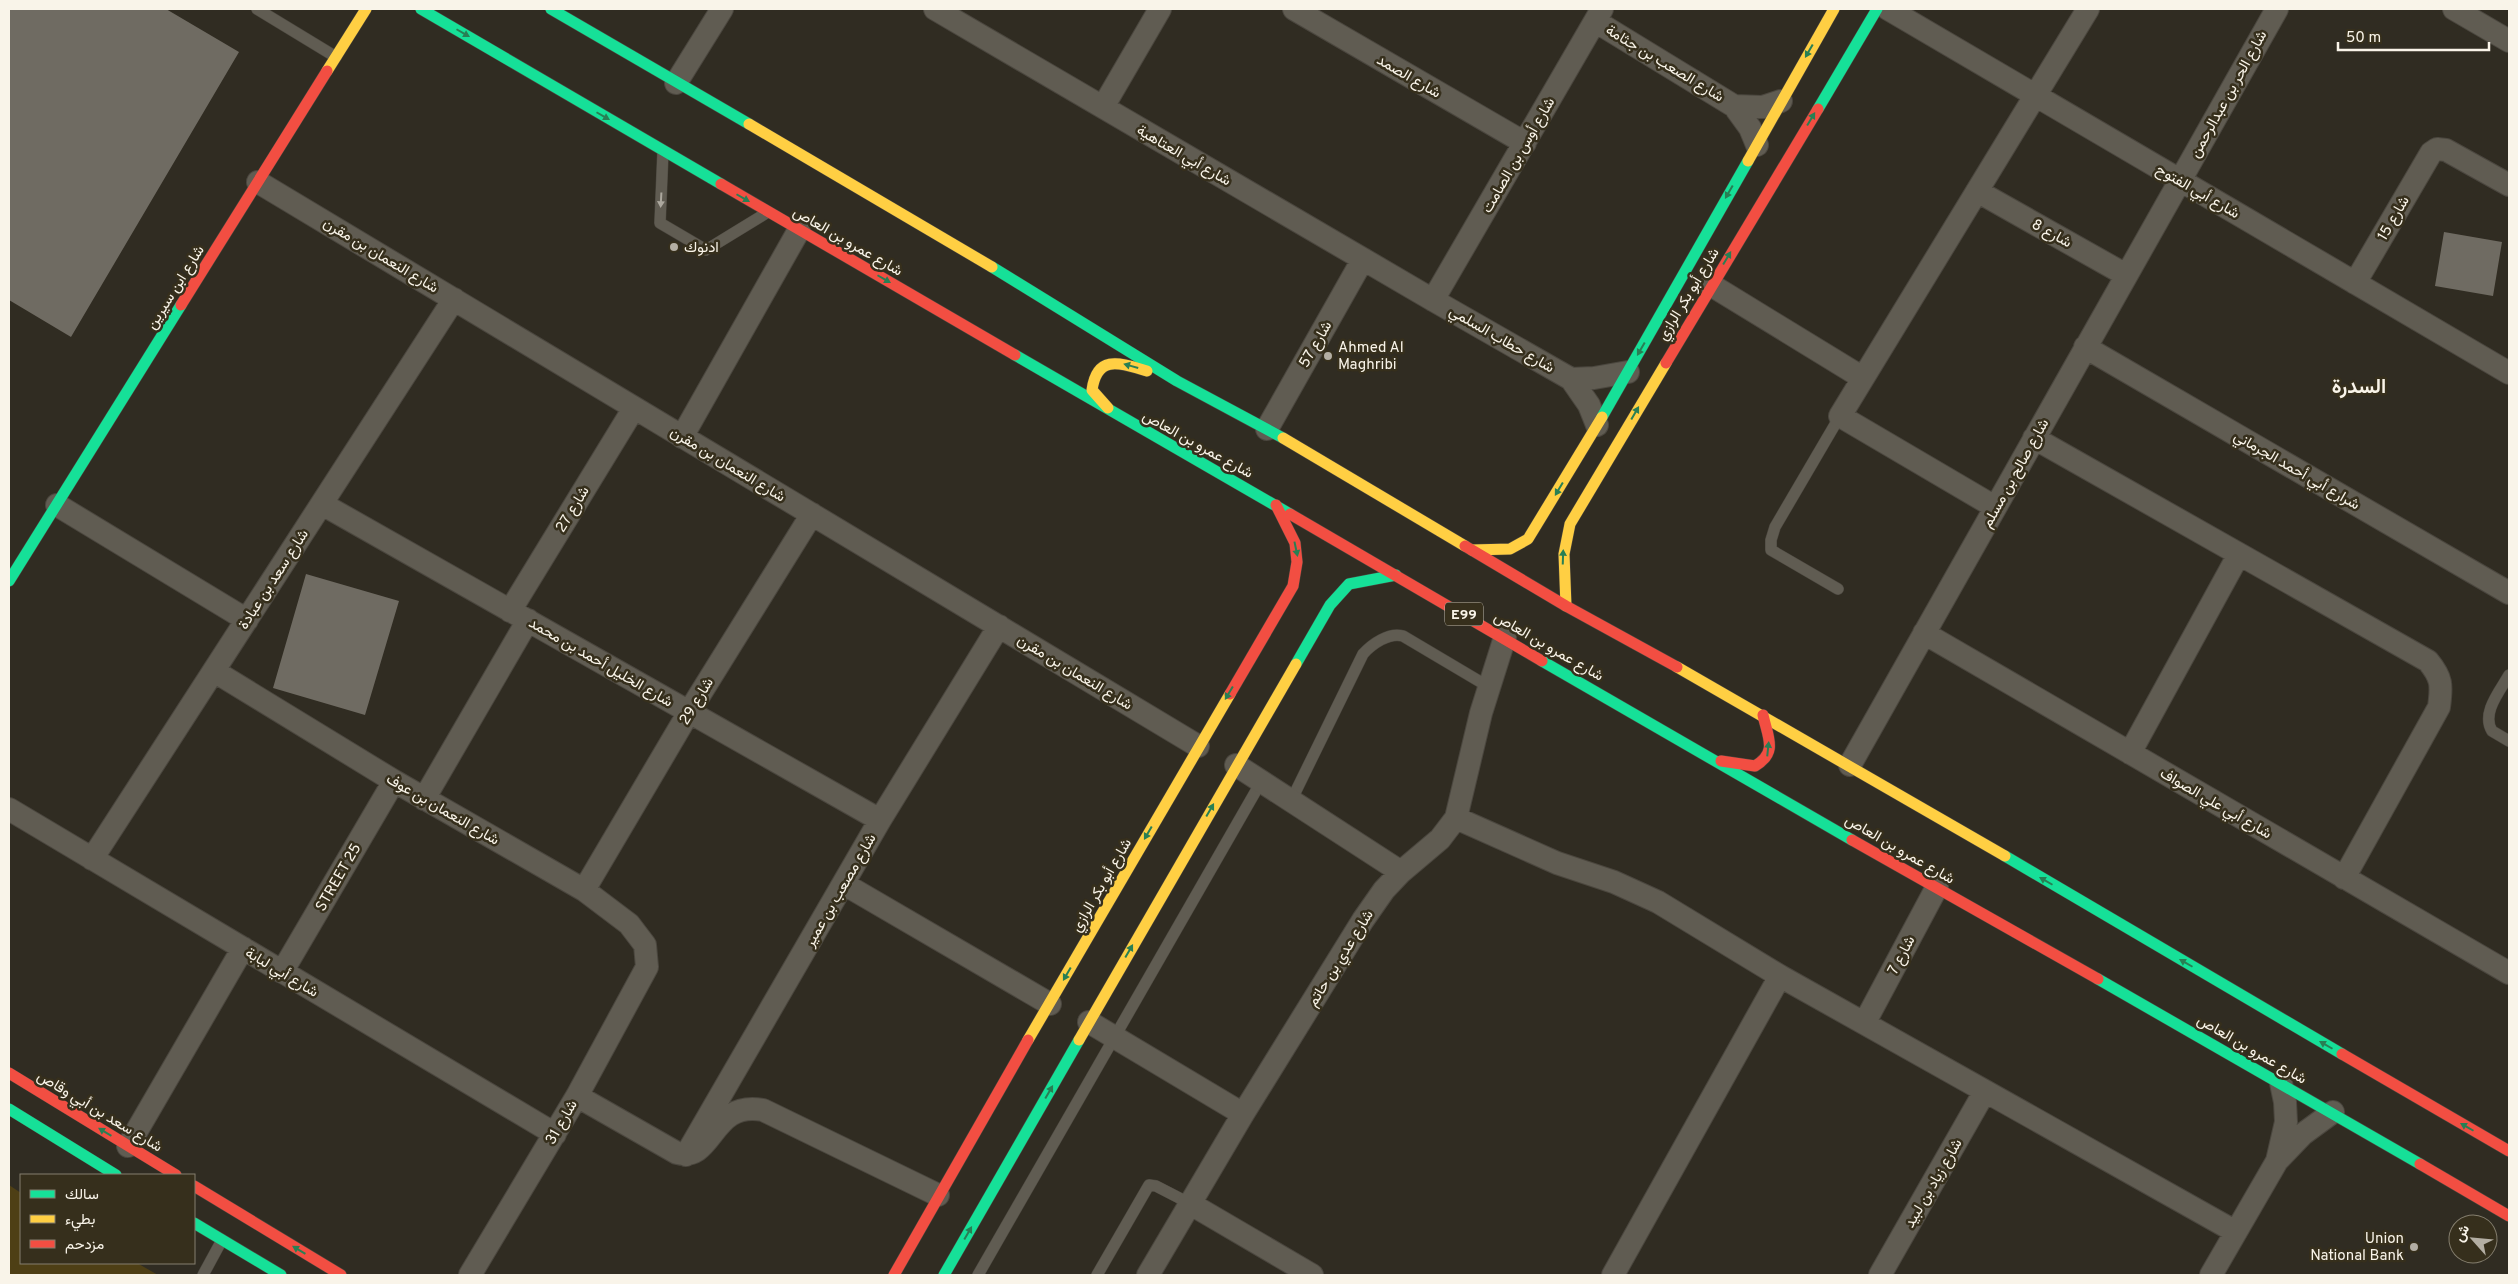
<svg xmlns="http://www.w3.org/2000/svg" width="2518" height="1284" font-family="Overpass,Vazirmatn,sans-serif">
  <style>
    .green { fill: #4e3f15 }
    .building { fill: #6f6b62 }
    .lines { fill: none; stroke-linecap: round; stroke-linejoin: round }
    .lane-casing { stroke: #4b473f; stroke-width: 12 }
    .street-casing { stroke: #4b473f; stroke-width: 24 }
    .fast-casing { stroke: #4b473f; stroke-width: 12 }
    .slow-casing { stroke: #4b473f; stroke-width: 12 }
    .jam-casing { stroke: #4b473f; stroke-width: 12 }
    .lane { stroke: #605c52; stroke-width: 11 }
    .street { stroke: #605c52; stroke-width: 22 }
    .fast { stroke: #16e098; stroke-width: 11 }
    .slow { stroke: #ffcf43; stroke-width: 11 }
    .jam { stroke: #f24e42; stroke-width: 11 }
    .oneway { fill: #287f54 }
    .oneway2 { fill: #aca89e }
    .poi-dot { fill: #b3aea3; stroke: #362f1c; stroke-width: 2 }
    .labels { text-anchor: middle; stroke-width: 5; stroke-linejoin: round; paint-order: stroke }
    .shield { fill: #362f1c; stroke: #beb9ac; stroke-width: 1 }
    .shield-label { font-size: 14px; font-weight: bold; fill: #f9f4e9 }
    .street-label { font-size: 15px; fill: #f9f4e9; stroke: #362f1c }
    .poi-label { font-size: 15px; fill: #f9f4e9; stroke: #362f1c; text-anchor: start }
    .district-label { font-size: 20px; font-weight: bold; fill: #f9f4e9; stroke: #362f1c }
  </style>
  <rect width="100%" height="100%" fill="#302c22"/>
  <path class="green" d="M9,1185L21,1193V1263H137L158,1275H9Z"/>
  <path class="building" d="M9,9H166L239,52L71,337L9,300Z
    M2444,232L2502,242L2493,296L2435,286Z
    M306,574L399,601L365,715L273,688Z"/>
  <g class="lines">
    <defs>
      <path id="lane" d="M257,9L336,57
        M663,151L660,223L706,250L768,212
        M1838,589L1771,550V540L1775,527L1840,416
        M2509,675C2500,691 2481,713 2492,731L2509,741
        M1291,801L1363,654C1372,644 1389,632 1403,636L1489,687
        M203,1275L222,1240
        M978,1275L1261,782
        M1097,1275L1149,1185L1156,1186L1189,1203"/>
      <path id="street" d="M935,9L1433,300L1571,379L1589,405L1597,425
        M1294,9L1525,143
        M1888,9L2509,373
        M2454,9L2509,41
        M1595,21L1734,106L1763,107L1781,101
        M676,83L722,9
        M1734,106L1750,128L1757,145
        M1103,107L1160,9
        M258,182L1198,746
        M1977,191L2126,275
        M2355,283L2431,153L2437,149L2446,150L2509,185
        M1711,285L1863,378
        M1433,300L1602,9
        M2085,347L2509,593
        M1571,379L1594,378L1628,372
        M1267,429L1363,259
        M682,437L799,230
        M2034,438L2428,661C2442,678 2442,685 2439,707L2344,878
        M322,504L880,820
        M57,505L247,620
        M1995,507L1840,416L2088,9
        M510,611L634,408
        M1924,633L2509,973
        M214,671L394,781L584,890L629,924L645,945L647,967L577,1096L470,1275
        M2130,753L2239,554
        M1236,765L1401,872
        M1850,765L2277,9
        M424,799L528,620
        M9,809L555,1134
        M1456,818L1557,863L1614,882L1658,902L1780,976L2236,1232
        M92,859L454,299
        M844,884L1050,1004
        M584,890L689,712L812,514
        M282,972L394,781
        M1089,1022L1243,1114
        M1865,1022L1937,887
        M577,1096L677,1153C714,1163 710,1100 763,1110L938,1195
        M128,1146L243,948
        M686,1155L880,820L999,626
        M2279,1159L2303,1134L2333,1112
        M1189,1203L1312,1275
        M1148,1275L1243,1114L1363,920L1384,890L1401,872L1440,839L1456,818L1481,713L1505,637
        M1613,1275L1780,976
        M1880,1275L1985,1091
        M2211,1275L2277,1161L2286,1122L2285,1102L2281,1083"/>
      <path id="fast" d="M421,9L721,184
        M551,9L749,124
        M1818,109L1877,9
        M992,267L1177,381L1283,438
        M1015,355L1290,514
        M1602,417L1748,161
        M9,581L181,305
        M1542,661L1852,840
        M1296,664L1330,605L1349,584L1396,575
        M2005,856L2342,1054
        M2098,979L2420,1164
        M9,1109L116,1175
        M194,1223L281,1275
        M944,1275L1079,1040"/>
      <path id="slow" d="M327,71L366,9
        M749,124L992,267
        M1748,161L1834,9
        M1108,408L1092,390C1097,354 1120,363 1147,371
        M1283,438L1465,546
        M1472,550L1510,549L1528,539L1602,417
        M1566,606L1564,554L1570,524L1666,363
        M1677,667L2005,856
        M1028,1040L1230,694
        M1079,1040L1296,664"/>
      <path id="jam" d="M721,184L1015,355
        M181,305L327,71
        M1666,363L1818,109
        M1290,514L1542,661
        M1465,546L1566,606L1677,667
        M1230,694L1293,586L1297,562L1295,543L1276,505
        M1721,761L1755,766C1778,752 1768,738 1763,715
        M1852,840L2098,979
        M2342,1054L2509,1151
        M9,1073L176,1175
        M2420,1164L2509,1216
        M194,1186L341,1275
        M894,1275L1028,1040"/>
    </defs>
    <use href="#lane" class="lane-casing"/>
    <use href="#street" class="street-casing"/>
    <use href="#fast" class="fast-casing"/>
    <use href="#slow" class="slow-casing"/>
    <use href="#jam" class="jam-casing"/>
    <use href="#lane" class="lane"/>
    <use href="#street" class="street"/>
    <use href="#fast" class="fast"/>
    <use href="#slow" class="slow"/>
    <use href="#jam" class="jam"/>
  </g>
  <defs><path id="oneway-solid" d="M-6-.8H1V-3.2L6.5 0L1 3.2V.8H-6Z" transform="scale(1.25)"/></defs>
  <g class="oneway">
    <use href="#oneway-solid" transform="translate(463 33) rotate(30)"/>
    <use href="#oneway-solid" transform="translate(1809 51) rotate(120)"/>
    <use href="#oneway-solid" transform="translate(603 116) rotate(30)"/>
    <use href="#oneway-solid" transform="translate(1811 119) rotate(-59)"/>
    <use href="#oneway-solid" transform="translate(1729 192) rotate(120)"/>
    <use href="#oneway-solid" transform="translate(743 198) rotate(30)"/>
    <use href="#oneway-solid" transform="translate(1727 258) rotate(-59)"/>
    <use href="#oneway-solid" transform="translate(884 279) rotate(30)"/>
    <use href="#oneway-solid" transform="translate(1641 349) rotate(120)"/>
    <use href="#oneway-solid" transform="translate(1131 366) rotate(-164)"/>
    <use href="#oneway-solid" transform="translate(1635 413) rotate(-60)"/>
    <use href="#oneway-solid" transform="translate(1559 489) rotate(121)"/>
    <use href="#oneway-solid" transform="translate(1296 549) rotate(78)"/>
    <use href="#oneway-solid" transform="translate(1563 557) rotate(-88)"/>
    <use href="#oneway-solid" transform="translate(1229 693) rotate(121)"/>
    <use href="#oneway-solid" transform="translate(1768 749) rotate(-84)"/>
    <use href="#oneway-solid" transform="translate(1210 810) rotate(-60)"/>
    <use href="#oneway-solid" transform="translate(1148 833) rotate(120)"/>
    <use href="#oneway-solid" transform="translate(2046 881) rotate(-150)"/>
    <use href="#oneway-solid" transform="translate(1129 951) rotate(-60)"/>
    <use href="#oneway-solid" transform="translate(2186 963) rotate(-150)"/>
    <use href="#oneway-solid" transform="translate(1067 974) rotate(120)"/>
    <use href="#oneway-solid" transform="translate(2326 1045) rotate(-150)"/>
    <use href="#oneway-solid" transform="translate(1049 1092) rotate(-60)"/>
    <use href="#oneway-solid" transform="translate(2467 1127) rotate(-150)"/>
    <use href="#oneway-solid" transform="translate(105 1132) rotate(-149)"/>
    <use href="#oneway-solid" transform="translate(968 1233) rotate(-60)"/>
    <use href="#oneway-solid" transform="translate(299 1250) rotate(-149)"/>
  </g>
  <use class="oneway2" href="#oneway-solid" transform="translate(661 200) rotate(93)"/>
  <g class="poi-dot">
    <circle cx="674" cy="247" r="5"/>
    <circle cx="1328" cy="356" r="5"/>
    <circle cx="2414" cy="1247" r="5"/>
  </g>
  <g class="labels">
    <rect class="shield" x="1445" y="602.5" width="38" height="23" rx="4"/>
    <g class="shield-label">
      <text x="1464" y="619">E99</text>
    </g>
    <g class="street-label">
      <text transform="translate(1665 63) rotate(31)" y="5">شارع الصعب بن جثامة</text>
      <text transform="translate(1409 76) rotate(30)" y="5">شارع الصمد</text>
      <text transform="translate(2228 94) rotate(-61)" y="5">شارع الحر بن عبدالرحمن</text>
      <text transform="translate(1184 155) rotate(30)" y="5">شارع أبي العتاهية</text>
      <text transform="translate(1518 155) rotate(-60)" y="5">شارع أوس بن الصامت</text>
      <text transform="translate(2198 191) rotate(30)" y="5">شارع أبي الفتوح</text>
      <text transform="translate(2393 218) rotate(-60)" y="5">شارع 15</text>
      <text transform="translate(2052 233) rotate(29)" y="5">شارع 8</text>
      <text transform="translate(848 241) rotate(30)" y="5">شارع عمرو بن العاص</text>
      <text transform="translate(381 255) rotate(31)" y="5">شارع النعمان بن مقرن</text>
      <text transform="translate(175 287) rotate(-58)" y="5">شارع ابن سيرين</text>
      <text transform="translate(1688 294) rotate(-59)" y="5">شارع أبو بكر الرازي</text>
      <text transform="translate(1502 339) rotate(30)" y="5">شارع حطاب السلمي</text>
      <text transform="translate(1315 344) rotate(-60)" y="5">شارع 57</text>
      <text transform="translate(1198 444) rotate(29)" y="5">شارع عمرو بن العاص</text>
      <text transform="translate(728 464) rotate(31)" y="5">شارع النعمان بن مقرن</text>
      <text transform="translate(2297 470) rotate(30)" y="5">شرارع أبي أحمد الجرماني</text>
      <text transform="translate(2015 473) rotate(-61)" y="5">شارع صالح بن مسلم</text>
      <text transform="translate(572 509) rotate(-59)" y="5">شارع 27</text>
      <text transform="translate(273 579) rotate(-57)" y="5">شارع سعد بن عبادة</text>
      <text transform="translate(1549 646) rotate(30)" y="5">شارع عمرو بن العاص</text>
      <text transform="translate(601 662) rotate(30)" y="5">شارع الخليل أحمد بن محمد</text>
      <text transform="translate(1075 672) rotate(31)" y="5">شارع النعمان بن مقرن</text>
      <text transform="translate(696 701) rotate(-59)" y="5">شارع 29</text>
      <text transform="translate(2216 803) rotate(30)" y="5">شارع أبي علي الصواف</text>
      <text transform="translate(443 809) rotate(30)" y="5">شارع النعمان بن عوف</text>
      <text transform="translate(1900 849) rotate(30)" y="5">شارع عمرو بن العاص</text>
      <text transform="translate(338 877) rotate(-60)" y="5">STREET 25</text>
      <text transform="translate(1101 885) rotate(-60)" y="5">شارع أبو بكر الرازي</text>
      <text transform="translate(840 890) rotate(-60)" y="5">شارع مصعب بن عمير</text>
      <text transform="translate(1901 955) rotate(-62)" y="5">شارع 7</text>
      <text transform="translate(1340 958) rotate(-58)" y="5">شارع عدي بن حاتم</text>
      <text transform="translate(282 972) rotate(31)" y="5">شارع أبي لبابة</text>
      <text transform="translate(2252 1049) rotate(30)" y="5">شارع عمرو بن العاص</text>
      <text transform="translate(100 1111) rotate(31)" y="5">شارع سعد بن أبي وقاص</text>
      <text transform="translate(561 1122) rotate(-60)" y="5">شارع 31</text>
      <text transform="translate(1933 1183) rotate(-60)" y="5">شارع زياد بن لبيد</text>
    </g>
    <g class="poi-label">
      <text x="684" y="252">ادنوك</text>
      <text x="1338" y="352">Ahmed Al<tspan x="1338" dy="17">Maghribi</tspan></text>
      <text x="2404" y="1243" text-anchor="end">Union<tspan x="2404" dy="17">National Bank</tspan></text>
    </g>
    <g class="district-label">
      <text x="2359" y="393">السدرة</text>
    </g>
  </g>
  <rect width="2518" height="1284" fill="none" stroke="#f9f4e9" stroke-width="20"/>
  <rect x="20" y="1174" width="175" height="90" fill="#362f1c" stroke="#847e6e"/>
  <rect x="30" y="1190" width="25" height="8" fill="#16e098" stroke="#847e6e"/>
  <text x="65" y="1199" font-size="15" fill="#f9f4e9">سالك</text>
  <rect x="30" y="1215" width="25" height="8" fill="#ffcf43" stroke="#847e6e"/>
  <text x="65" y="1224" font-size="15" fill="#f9f4e9">بطيء</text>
  <rect x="30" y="1240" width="25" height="8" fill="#f24e42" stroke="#847e6e"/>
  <text x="65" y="1249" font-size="15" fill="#f9f4e9">مزدحم</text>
  <g transform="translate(2473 1239) rotate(297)"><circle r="24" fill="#362f1c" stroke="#847e6e"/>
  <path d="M0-4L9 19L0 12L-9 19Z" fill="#b3aea3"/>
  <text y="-8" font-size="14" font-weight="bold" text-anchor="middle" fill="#f9f4e9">ش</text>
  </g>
  <path d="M2338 42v8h151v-8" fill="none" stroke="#f9f4e9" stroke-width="2.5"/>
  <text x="2346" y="42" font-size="15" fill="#f9f4e9" stroke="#362f1c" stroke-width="4" paint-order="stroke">50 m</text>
</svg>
